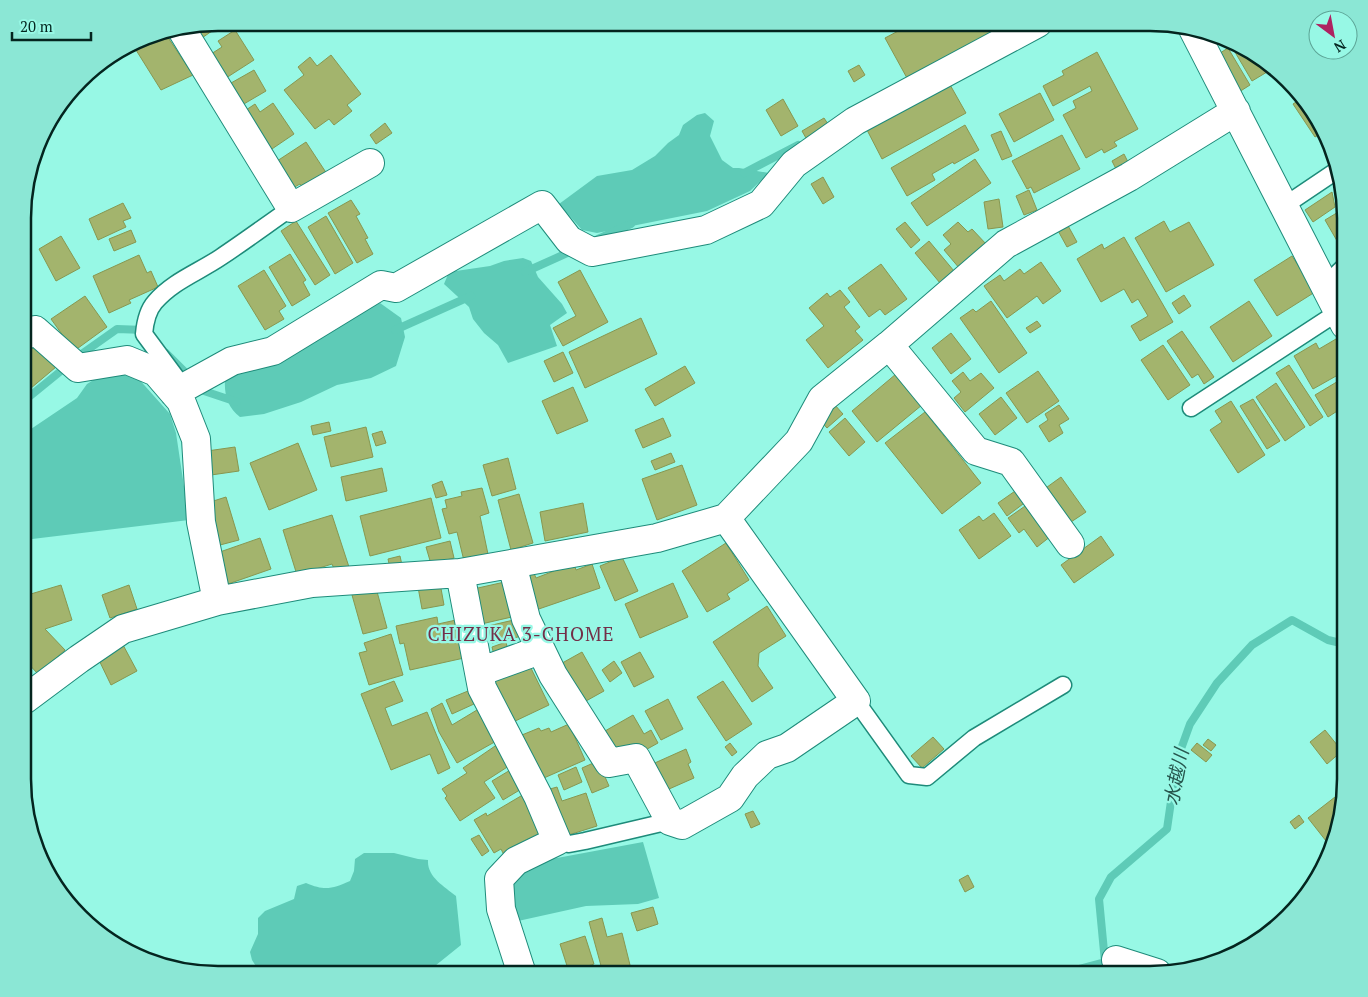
<svg xmlns="http://www.w3.org/2000/svg" width="1368" height="997" font-family="'PT Serif','Noto Sans JP',serif">
  <style>
    .water { fill: #5ecbb7 }
    .lines { fill: none; stroke-linecap: round; stroke-linejoin: round }
    .stream { stroke: #5ecbb7; stroke-width: 8 }
    .building { fill: #a3b46d; stroke: #879750 }
    .service-casing { stroke: #1e8b7a; stroke-width: 19 }
    .minor-casing { stroke: #1e8b7a; stroke-width: 30 }
    .service { stroke: #fff; stroke-width: 16 }
    .minor { stroke: #fff; stroke-width: 28 }
    .labels { text-anchor: middle; stroke-width: 4.5; stroke-linejoin: round; paint-order: stroke }
    .neighbourhood-label { font-size: 19px; letter-spacing: 1px; fill: #732f48; stroke: #97f8e5 }
    .water-label { font-size: 19px; font-style: italic; fill: #27574e; stroke: #97f8e5 }
    .rim { fill: none; stroke: #04251f; stroke-width: 2.5 }
  </style>
  <rect width="100%" height="100%" fill="#97f8e5"/>
  <path class="water" d="M705,113L714,121L710,136L722,160L733,168H739L769,173L750,191L707,211L597,233L582,230L559,204L597,176L632,170L655,156L668,143L679,135L683,125L697,115Z
    M523,258L531,261L538,277L562,304L567,313L550,325L557,346L508,363L498,345L484,333L473,319L469,307L444,284L449,272L490,266L504,261Z
    M380,303L401,318L405,337L396,366L371,378L337,385L301,402L264,414L240,417C228,408 224,395 225,380L238,371L270,366L337,329L361,312Z
    M117,374L137,377L170,414L176,433L189,520L24,540V457L31,429L77,398L87,384L100,376Z
    M643,842L659,898L638,904L586,906L518,921L509,889L530,863Z
    M364,853H394L418,859L428,860C427,877 444,886 456,896L461,945L425,974H261L252,960L250,952L258,934V918L265,911L294,899L297,886L306,883C325,891 332,889 350,881L354,871L355,859Z"/>
  <g class="lines">
    <path class="stream" d="M744,173L798,145
      M598,239L631,224
      M525,272L574,250
      M395,330L471,296
      M166,353L204,391L237,402
      M76,358L117,329L144,330
      M24,401L67,366
      M1060,974L1105,962L1099,899L1111,877L1167,829L1177,760L1190,724L1217,683L1252,645L1292,620L1328,640L1345,644"/>
  </g>
  <path class="building" d="M222,23V24L199,40L191,28Z
    M904,23H1010L907,78L885,38L902,29Z
    M235,30L254,60L226,78L211,54L222,47L218,41Z
    M165,33L193,75L161,90L136,50L161,34Z
    M1235,45L1258,57L1267,72L1252,81L1232,47Z
    M1228,48L1250,85L1239,92L1217,55Z
    M1097,52L1138,129L1114,142L1117,146L1104,153L1102,149L1086,158L1063,115L1076,108L1073,101L1092,91L1090,86L1053,106L1043,86L1064,75L1062,71Z
    M331,55L361,94L347,105L352,111L334,125L329,119L315,129L284,90L304,75L298,67L310,57L317,66Z
    M859,65L865,75L854,82L848,71Z
    M254,70L266,91L237,108L224,87Z
    M949,83L966,113L882,159L866,128Z
    M1040,93L1054,120L1014,142L999,114Z
    M783,99L798,126L781,136L766,110Z
    M1299,100L1325,131L1315,137L1293,104Z
    M273,103L294,134L266,153L240,114L255,104L260,112Z
    M824,118L828,124L806,138L802,131Z
    M385,123L392,133L376,144L370,135Z
    M965,125L979,150L954,164L953,162L932,174L935,180L907,196L891,168Z
    M1001,131L1012,156L1002,160L991,135Z
    M1062,135L1080,169L1034,193L1031,187L1027,189L1012,161Z
    M306,142L327,174L304,189L300,184L291,189L274,163Z
    M1124,154L1128,162L1116,169L1112,161Z
    M975,159L991,183L927,226L911,203Z
    M823,177L834,197L823,204L811,184Z
    M1029,190L1037,210L1024,215L1016,196Z
    M1332,192L1335,207L1313,222L1305,210Z
    M999,199L1003,227L988,229L984,202Z
    M351,200L360,214L356,216L368,238L365,239L373,254L357,263L328,213Z
    M123,203L131,218L123,221L126,227L98,240L89,219Z
    M1345,208V242L1340,246L1325,220Z
    M326,216L353,263L335,274L308,227Z
    M296,221L330,275L315,285L281,231Z
    M1164,221L1170,232L1189,222L1214,265L1166,292L1135,238Z
    M905,222L920,240L911,248L896,229Z
    M958,222L968,232L972,229L987,245L960,269L944,250L951,244L943,235Z
    M1066,222L1077,242L1067,247L1056,227Z
    M131,230L136,242L114,251L109,239Z
    M61,236L80,268L56,281L39,249Z
    M1124,237L1173,322L1140,341L1131,326L1148,316L1138,299L1132,303L1124,289L1101,302L1077,259L1102,244L1104,249Z
    M929,241L954,271L940,283L915,253Z
    M290,254L306,280L303,282L310,295L292,306L269,267Z
    M139,255L147,273L151,271L158,287L129,300L131,303L109,313L93,276Z
    M1292,256L1315,292L1277,316L1254,280Z
    M1041,262L1061,291L1043,304L1037,296L1007,318L984,286L1000,275L1004,281L1020,269L1024,274Z
    M881,264L907,299L885,315L880,309L869,317L848,288Z
    M264,270L286,306L279,311L284,319L265,330L238,286Z
    M580,270L608,322L563,346L553,328L576,316L558,282Z
    M840,290L850,302L844,307L860,327L855,331L863,340L828,368L806,340L824,326L809,308L827,293L830,297Z
    M1184,295L1191,306L1179,314L1172,303Z
    M85,296L107,327L74,351L51,319Z
    M991,301L1027,353L999,373L960,318L973,309L976,312Z
    M1249,301L1272,336L1233,362L1210,327Z
    M641,318L657,354L585,388L569,352Z
    M1037,321L1041,326L1030,333L1026,328Z
    M1182,331L1214,377L1204,384L1198,374L1192,378L1167,341Z
    M951,333L971,359L951,374L932,348Z
    M1336,339L1345,355V371L1313,389L1294,356L1316,343L1319,349Z
    M34,341L56,367L24,394V349Z
    M1163,345L1190,385L1168,400L1141,360Z
    M563,352L573,373L554,382L544,361Z
    M1289,365L1323,417L1310,426L1276,373Z
    M685,366L695,383L655,406L645,389Z
    M1038,371L1059,401L1027,423L1006,393Z
    M963,372L970,381L981,373L994,388L965,412L954,398L961,392L952,381Z
    M896,374L922,405L877,442L852,411Z
    M1345,377V406L1328,417L1315,395Z
    M1276,383L1305,427L1285,441L1256,397Z
    M573,387L588,421L557,434L542,401Z
    M1001,397L1017,418L995,435L979,414Z
    M1253,399L1280,441L1267,449L1240,406Z
    M1231,401L1265,455L1238,473L1210,430L1222,422L1215,411Z
    M834,404L843,414L827,428L818,418Z
    M1059,405L1069,419L1059,425L1063,433L1049,442L1039,426L1048,420L1045,414Z
    M925,412L981,483L942,514L885,443Z
    M663,418L671,436L643,448L635,430Z
    M845,418L865,442L849,456L829,432Z
    M329,422L331,431L313,435L311,426Z
    M366,427L373,457L331,467L324,437Z
    M382,431L386,443L376,446L372,434Z
    M298,443L317,490L269,510L250,463Z
    M235,447L239,471L211,475L207,451Z
    M671,453L675,462L655,470L651,461Z
    M508,458L516,489L492,496L483,465Z
    M682,465L697,505L657,520L642,479Z
    M382,468L387,491L346,501L341,477Z
    M1061,477L1086,512L1068,524L1043,490Z
    M442,481L447,495L436,498L432,485Z
    M482,488L489,513L480,516L489,559L465,565L457,532L449,534L442,509L447,508L445,500L462,496L461,492Z
    M1018,489L1027,501L1007,516L998,503Z
    M519,494L533,543L511,550L498,500Z
    M226,497L239,540L220,545L207,503Z
    M431,498L441,538L370,556L360,516Z
    M583,503L588,532L545,541L540,512Z
    M1028,504L1051,536L1037,547L1024,529L1019,533L1008,518Z
    M994,513L1011,536L979,559L959,530L979,516L983,521Z
    M332,515L349,567L335,571L332,564L297,575L283,530Z
    M1101,536L1114,555L1074,583L1061,565Z
    M260,538L271,569L228,584L217,553Z
    M450,541L454,558L431,564L426,547Z
    M726,543L749,580L727,594L730,599L707,612L682,571Z
    M400,556L402,565L390,568L388,559Z
    M622,557L638,591L615,601L600,566Z
    M551,561H573L576,570L592,564L600,588L530,612L517,571L531,566L536,578L554,571Z
    M509,581L516,616L477,625L469,590Z
    M440,583L444,605L422,609L418,587Z
    M673,583L688,617L640,638L625,604Z
    M61,585L72,620L45,629L65,650L38,674L24,659V596Z
    M129,585L137,609L110,618L102,595Z
    M376,588L387,628L363,634L352,595Z
    M767,606L786,636L759,653L758,666L773,688L752,702L713,642Z
    M437,617L438,624L456,620L464,658L410,670L404,643L400,644L396,626Z
    M518,619L522,636L492,643L488,626Z
    M391,634L403,675L369,685L359,653L367,651L364,643Z
    M506,642L508,651L494,655L492,647Z
    M122,643L137,671L111,685L97,656Z
    M582,652L604,691L577,706L555,667Z
    M640,652L654,677L634,687L621,662Z
    M614,661L622,673L610,682L602,670Z
    M528,662L549,705L511,723L491,680Z
    M394,681L403,701L385,708L392,726L427,712L450,768L438,774L430,754L391,770L361,694Z
    M723,681L752,724L726,741L697,697Z
    M468,691L474,704L452,714L446,700Z
    M668,699L683,729L661,740L645,711Z
    M442,703L452,725L482,707L500,739L457,763L439,732L431,709Z
    M633,715L644,734L651,730L658,743L640,753L635,744L615,755L605,731Z
    M569,724L585,760L537,781L517,737L539,728L541,731L549,728L551,732Z
    M1325,730L1342,751L1327,764L1310,742Z
    M933,737L944,749L922,768L911,756Z
    M1208,739L1216,745L1211,751L1203,745Z
    M730,743L737,752L732,756L725,747Z
    M1197,743L1212,755L1206,762L1191,750Z
    M498,744L512,764L484,782L495,798L460,821L445,798L447,796L442,789L467,773L463,768Z
    M686,749L691,762L688,764L694,778L660,793L648,766Z
    M598,761L609,786L592,793L582,768Z
    M576,767L582,782L564,790L558,775Z
    M512,769L523,788L503,800L492,781Z
    M557,787L562,801L586,793L597,826L559,838L543,791Z
    M1344,790L1345,792L1333,844L1330,846L1308,818Z
    M526,793L547,829L504,855L501,849L494,853L474,820L486,813L487,816Z
    M753,811L760,824L751,828L745,814Z
    M1299,815L1304,822L1295,829L1290,822Z
    M479,835L489,851L482,856L471,839Z
    M968,875L974,887L965,892L959,880Z
    M653,907L658,924L637,931L631,913Z
    M602,918L607,937L622,933L630,965L603,973L589,922Z
    M585,936L594,964L569,972L560,944Z"/>
  <g class="lines">
    <defs>
      <path id="service" d="M1284,206L1336,171
        M1325,285L1345,266
        M178,380L144,334C145,323 147,311 155,302C173,281 199,272 221,257C245,241 268,224 291,208
        M1191,408L1338,312
        M856,701L909,775L927,777L974,738L1063,685
        M557,841L569,844L585,841L670,821"/>
      <path id="minor" d="M1193,29L1345,325
        M182,30L291,208L370,163
        M24,336L35,330L78,368L127,360L156,372L181,401L196,439L201,522L217,601
        M889,345L976,451L1011,462L1070,544
        M174,393L232,361L273,351L381,285L396,288L542,205L569,240L592,252L706,230L761,204L794,164L855,121L1038,23
        M512,564L526,619L553,675L609,763L636,758L670,821L682,825L730,798L745,776L767,755L787,748L856,701L726,518
        M460,573L482,688L538,796L557,841L516,861L499,879L501,909L522,974
        M479,672L540,650
        M24,700L79,659L123,629L217,601L312,583L460,573L657,538L726,518L799,441L822,399L889,345L1006,244L1129,177L1236,111
        M1116,960L1157,973"/>
    </defs>
    <use href="#service" class="service-casing"/>
    <use href="#minor" class="minor-casing"/>
    <use href="#service" class="service"/>
    <use href="#minor" class="minor"/>
  </g>
  <g class="labels">
    <g class="neighbourhood-label">
      <text x="521" y="641">CHIZUKA 3-CHOME</text>
    </g>
    <g class="water-label">
      <text transform="translate(1176 777) rotate(-79)" y="7">水越川</text>
    </g>
  </g>
  <path d="M0 0H1368V997H0ZM218 31H1150A187 187 0 0 1 1337 218V779A187 187 0 0 1 1150 966H218A187 187 0 0 1 31 779V218A187 187 0 0 1 218 31Z" fill="#8be7d5" fill-rule="evenodd"/>
  <path class="rim" d="M218 31H1150A187 187 0 0 1 1337 218V779A187 187 0 0 1 1150 966H218A187 187 0 0 1 31 779V218A187 187 0 0 1 218 31Z"/>
  <g transform="translate(1333 35) rotate(148)"><circle r="24" fill="#97f8e5" stroke="#5ca496"/>
  <path d="M0-4L9 19L0 12L-9 19Z" fill="#ae2261"/>
  <text y="-8" font-size="14" font-weight="bold" text-anchor="middle" fill="#04251f">N</text>
  </g>
  <path d="M12 32v8h79v-8" fill="none" stroke="#04251f" stroke-width="2.5"/>
  <text x="20" y="32" font-size="15" fill="#04251f" stroke="#97f8e5" stroke-width="4" paint-order="stroke">20 m</text>
</svg>
